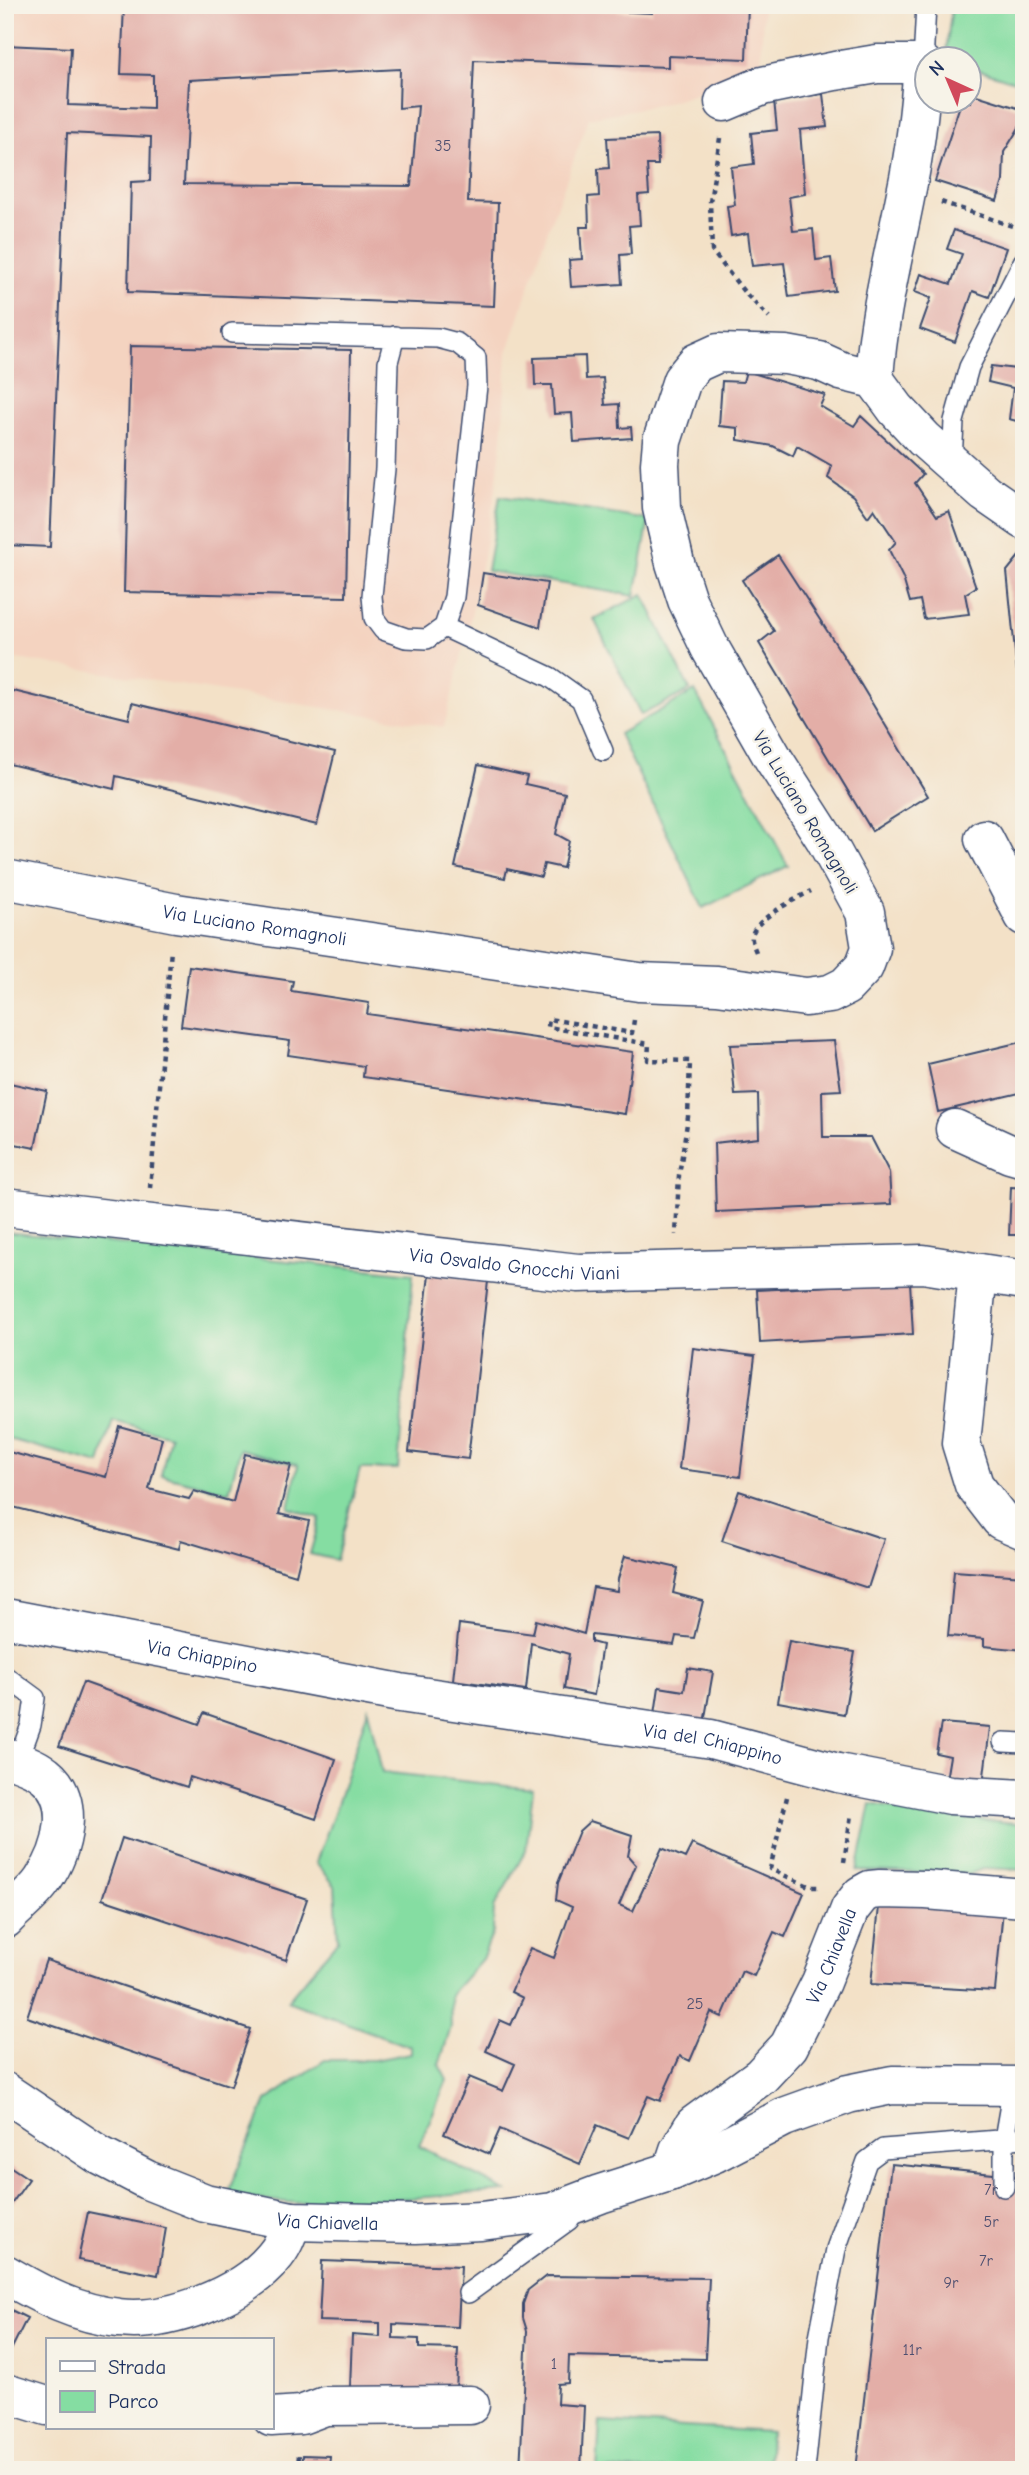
<svg xmlns="http://www.w3.org/2000/svg" width="1029" height="2475" font-family="'Comic Neue',sans-serif">
  <style>
    .built { fill: #f4d3c0 }
    .green { fill: #85dda2; stroke: #508680; stroke-width: 2 }
    .building { fill: #e3aea7; fill-rule: evenodd }
    .lines { fill: none; stroke-linecap: round; stroke-linejoin: round }
    .service-casing { stroke: #3b4a6e; stroke-width: 22 }
    .minor-casing { stroke: #3b4a6e; stroke-width: 41 }
    .path { stroke: #3b4a6e; stroke-width: 4.5; stroke-dasharray: 5 5; stroke-linecap: butt }
    .service { stroke: #fff; stroke-width: 19 }
    .minor { stroke: #fff; stroke-width: 38 }
    .labels { text-anchor: middle; stroke-width: 5; stroke-linejoin: round; paint-order: stroke }
    .number-label { font-size: 16px; fill: #4d4f70 }
    .street-label { font-size: 19px; fill: #1b2f5e; stroke: #f7f3e8 }
  </style>
  <rect width="100%" height="100%" fill="#f7f3e8"/>
  <filter id="ink" filterUnits="userSpaceOnUse"><feTurbulence type="fractalNoise" baseFrequency=".0143" numOctaves="2"/><feDisplacementMap in="SourceGraphic" scale="14" xChannelSelector="R" yChannelSelector="G"/><feConvolveMatrix kernelMatrix="1 2 1 2 8 2 1 2 1" color-interpolation-filters="sRGB"/></filter>
  <filter id="wash" filterUnits="userSpaceOnUse"><feTurbulence type="fractalNoise" baseFrequency=".00686" numOctaves="4" result="noise"/><feDisplacementMap in="SourceGraphic" scale="28" xChannelSelector="R" yChannelSelector="G"/><feGaussianBlur stdDeviation="1.57" result="paint"/><feColorMatrix in="noise" values="0 0 0 0 0 0 0 0 0 0 0 0 0 0 0 0 0 1.4 0 .05"/><feComposite in="paint" operator="in"/></filter>
  <g filter="url(#wash)">
    <rect width="100%" height="100%" fill="#f3e1c7"/>
    <path class="built" d="M5,5H763L761,71L662,104L589,118L545,238L507,354L502,439L496,488L473,608L444,727L5,657Z"/>
    <path class="green" d="M952,5H1024V84L970,67V60L945,59Z
      M500,496L649,520L635,596L487,571Z
      M643,594L690,690L641,715L594,619Z
      M695,691L788,866L703,908L619,734Z
      M5,1232L413,1274L398,1469H360L336,1560L310,1554L320,1518L289,1508L298,1465L240,1449L229,1492L161,1475L170,1436L113,1420L100,1464L5,1438Z
      M368,1709L382,1772L533,1789L526,1850L494,1908L493,1932L482,1959L450,1995L451,2027L439,2065L447,2080L419,2146L505,2191L413,2198L297,2203L228,2197L230,2187L266,2101L325,2060H374L411,2053V2047L287,2001L338,1940L335,1886L316,1862L335,1811Z
      M871,1804L938,1815L1024,1824V1870L984,1868L970,1874L857,1871Z
      M600,2422L770,2432L768,2470H597Z"/>
    <g id="blocks">
      <path class="building" d="M124,5H476L652,13V5H748L746,59L668,56V67L474,60L468,202L498,203L494,306L128,292L131,182L150,181L151,137L67,133L50,547L5,545V45L71,48L68,105L153,108V75L121,74ZM400,69L399,108L418,106L411,186L184,184L189,80Z
        M970,93L1024,110L1020,126L1004,152L1003,181L997,201L935,181L961,102H970Z
        M823,94L827,127L800,130L805,194L789,197L793,231L813,229L816,260L831,258L835,291L789,297L784,263L752,266L748,233L731,236L727,206L735,205L731,167L754,164L751,133L777,130L774,100Z
        M657,136L658,165H647L649,194L638,195L640,225L629,226L631,254L620,255L622,284L571,287L569,260L582,259L580,227H589L588,197L599,196L598,169L609,168L607,138Z
        M954,230L1006,248L989,297L973,291L955,342L920,329L931,298L915,292L921,274L951,284L962,254L947,249Z
        M130,346L351,350L346,597L124,592Z
        M585,356L586,379L603,378L605,405L619,404L620,428L631,427L632,438L574,442L572,413L554,414L552,385H535L534,358Z
        M991,366L1024,370V423L1009,419L1013,388L988,382Z
        M746,371L825,395L820,406L854,426L861,416L923,474L915,483L937,516L949,511L976,587L965,594L969,614L924,619L920,600L910,602L903,578L889,550L896,542L874,509L868,517L853,496L828,478L832,466L797,446L793,456L773,446L738,440V428L719,426L722,381L743,382Z
        M778,555L846,660L928,796L872,831L759,643L774,631L742,580Z
        M1020,555L1024,558V670L1017,672L1007,571Z
        M483,573L547,583L540,627L478,605Z
        M5,689L129,719L132,703L335,752L317,825L116,776L114,789L5,763Z
        M478,765L527,776L525,784L565,793L556,834L569,841L563,868L544,864L541,877L507,869L505,878L455,867Z
        M1024,845V875L1012,854Z
        M189,966L293,981L291,991L369,1003L367,1014L633,1052L625,1114L363,1077L364,1066L288,1055L290,1041L181,1026Z
        M834,1041L841,1090L822,1091L823,1137H871L889,1172L891,1204L716,1212L714,1143L759,1138L758,1094L735,1095L730,1045Z
        M1021,1042L1024,1053V1092L938,1112L928,1064Z
        M5,1082L47,1091L35,1148L5,1142Z
        M1011,1187L1024,1188V1235H1009Z
        M429,1274L488,1281L468,1459L409,1452Z
        M910,1282L913,1334L760,1343L757,1290Z
        M693,1348L755,1356L740,1477L679,1469Z
        M119,1426L162,1438L149,1489L189,1499L194,1491L233,1502L245,1454L291,1465L279,1514L309,1521L296,1575L181,1540L179,1549L5,1505V1451L106,1477Z
        M739,1491L884,1539L868,1588L722,1541Z
        M625,1556L678,1568L673,1593L703,1601L694,1638L676,1636L674,1645L591,1635V1642L602,1645L594,1695L564,1689L569,1654L531,1643L526,1690L453,1680L459,1624L533,1634L536,1620L584,1634L593,1587L617,1591L618,1579Z
        M954,1571L1024,1576V1650L984,1646V1639L948,1636Z
        M789,1641L855,1652L844,1714L778,1702Z
        M688,1668L713,1672L704,1723L655,1714L659,1687L684,1691Z
        M83,1682L199,1724L204,1713L336,1759L316,1819L190,1777L187,1787L59,1746Z
        M941,1723L990,1727L983,1784L946,1780L950,1756L936,1753Z
        M590,1821L632,1835L628,1856L636,1865L619,1905L633,1911L662,1848L685,1858L692,1844L804,1893L785,1937L774,1932L754,1976L742,1971L722,2017L711,2012L690,2061L680,2056L660,2101L648,2096L629,2138L597,2125L580,2164L500,2129L489,2154L444,2134L469,2077L503,2091L515,2064L486,2051L500,2020L511,2025L523,1998L511,1992L530,1948L554,1958L572,1907L556,1900L558,1883L579,1831Z
        M122,1838L307,1899L286,1960L102,1899Z
        M880,1897L1003,1910L995,1991L871,1984Z
        M46,1960L250,2029L231,2086L27,2017Z
        M5,2163L29,2179L5,2213Z
        M891,2164L1024,2177V2470H856Z
        M88,2212L166,2228L158,2275L78,2260Z
        M322,2261L461,2266L458,2327L393,2324V2338L419,2339V2348L458,2349L456,2392L350,2389L352,2335L380,2337V2323L319,2321Z
        M546,2276L709,2278L705,2359L569,2356L568,2383L558,2384L557,2404L584,2406L581,2470H520L527,2331L523,2318V2304L528,2290Z
        M5,2307L27,2318L5,2362Z
        M303,2455L330,2456L329,2470H302Z"/>
    </g>
  </g>
  <g filter="url(#ink)">
    <use href="#blocks" fill-opacity="0" stroke="#3b4a6e" stroke-width="2"/>
    <g class="lines">
      <defs>
        <path id="service" d="M923,64L926,5
          M232,333L438,338L457,343L476,358L477,386L454,597L444,627L427,639L406,638L383,630L374,618L372,596L385,469L388,362L395,336
          M952,463L954,421L969,367L1023,262
          M444,627L550,677L581,699L603,751
          M5,1676L35,1698L31,1725L18,1761
          M1003,1742L1024,1743
          M1004,2187V2139L1013,2087
          M468,2293L569,2220L571,2216
          M805,2470L819,2337L836,2249L867,2161L883,2149L1024,2138"/>
        <g id="minor">
          <path d="M724,102L762,86L835,71L877,64H923C920,107 915,151 906,193C894,255 878,316 874,379"/>
          <path d="M984,839L1024,916"/>
          <path id="s1" d="M5,879L176,913L639,982L717,985L806,997L830,994L846,986L864,967L871,948L865,912L825,839L773,758L710,648L687,600L675,563L662,508L660,464L662,441L682,380L696,363L718,353L786,355L819,361L841,371L874,379L896,409L924,439L985,493L1024,520"/>
          <path d="M955,1129L1010,1154L1024,1158"/>
          <path id="s2" d="M5,1207L578,1273L923,1264L1024,1280"/>
          <path d="M978,1273L961,1443L974,1485L1001,1520L1024,1530"/>
          <path id="s3" d="M5,1618L400,1693L711,1739L838,1773L950,1795L1024,1799"/>
          <path d="M5,1757C18,1761 34,1766 45,1775C77,1800 63,1851 43,1880C34,1894 17,1906 5,1919"/>
          <path id="s4" d="M5,2092L99,2155L147,2180L205,2203L292,2221L416,2224L481,2221L553,2212L600,2194L672,2171L715,2153L784,2117L848,2094L892,2085L1024,2086"/>
          <path id="s5" d="M672,2171L679,2150L694,2125L761,2076L789,2046L821,1982L850,1909L861,1895L870,1890L880,1889L926,1890L1024,1898"/>
          <path d="M5,2274C41,2295 77,2314 119,2318C167,2324 241,2296 273,2258C283,2247 287,2235 292,2221"/>
          <path d="M5,2393L47,2406"/>
          <path d="M271,2417L301,2415L325,2406L470,2405"/>
        </g>
      </defs>
      <use href="#service" class="service-casing"/>
      <use href="#minor" class="minor-casing"/>
      <path class="path" d="M720,138L710,202L712,251L745,293L769,317
        M941,202L1024,230
        M756,952C754,947 751,941 752,936C754,919 796,899 811,891
        M634,1020L632,1033L549,1019L548,1027L649,1044L648,1060L690,1061L688,1117L679,1175L676,1235
        M150,1188L171,950
        M787,1797L770,1869L811,1887H820
        M844,1862L851,1815
        M298,2470L299,2453"/>
      <use href="#service" class="service"/>
      <use href="#minor" class="minor"/>
    </g>
  </g>
  <g class="labels">
    <g class="number-label">
      <text x="443" y="151">35</text>
      <text x="695" y="2009">25</text>
      <text x="991" y="2195">7r</text>
      <text x="991" y="2227">5r</text>
      <text x="986" y="2266">7r</text>
      <text x="951" y="2288">9r</text>
      <text x="912" y="2355">11r</text>
      <text x="554" y="2369">1</text>
    </g>
    <g class="street-label">
      <text transform="translate(806 812) rotate(59)" y="7">Via Luciano Romagnoli</text>
      <text dy="7" stroke="none"><textPath href="#s1" startOffset="254">Via Luciano Romagnoli</textPath></text>
      <text dy="7" stroke="none"><textPath href="#s2" startOffset="513">Via Osvaldo Gnocchi Viani</textPath></text>
      <text dy="7" stroke="none"><textPath href="#s3" startOffset="201">Via Chiappino</textPath></text>
      <text dy="7" stroke="none"><textPath href="#s3" startOffset="719">Via del Chiappino</textPath></text>
      <text dy="7" stroke="none"><textPath href="#s5" startOffset="275">Via Chiavella</textPath></text>
      <text dy="7" stroke="none"><textPath href="#s4" startOffset="354">Via Chiavella</textPath></text>
    </g>
  </g>
  <rect width="1029" height="2475" fill="none" stroke="#f7f3e8" stroke-width="28"/>
  <rect x="46" y="2338" width="228" height="91" fill="#f7f3e8" stroke="#9fa5b1" stroke-width="2"/>
  <rect x="60" y="2361" width="35" height="10" fill="#ffffff" stroke="#9fa5b1" stroke-width="2"/>
  <text x="108" y="2374" font-size="21" fill="#1b2f5e">Strada</text>
  <rect x="60" y="2391" width="35" height="21" fill="#85dda2" stroke="#9fa5b1" stroke-width="2"/>
  <text x="108" y="2408" font-size="21" fill="#1b2f5e">Parco</text>
  <g transform="translate(948 80) rotate(316)"><circle r="33" fill="#f7f3e8" stroke="#9fa5b1" stroke-width="2"/>
  <path d="M0-5L12 26L0 18L-12 26Z" fill="#d1495b"/>
  <text y="-10" font-size="19" font-weight="bold" text-anchor="middle" fill="#1b2f5e">N</text>
  </g>
</svg>
